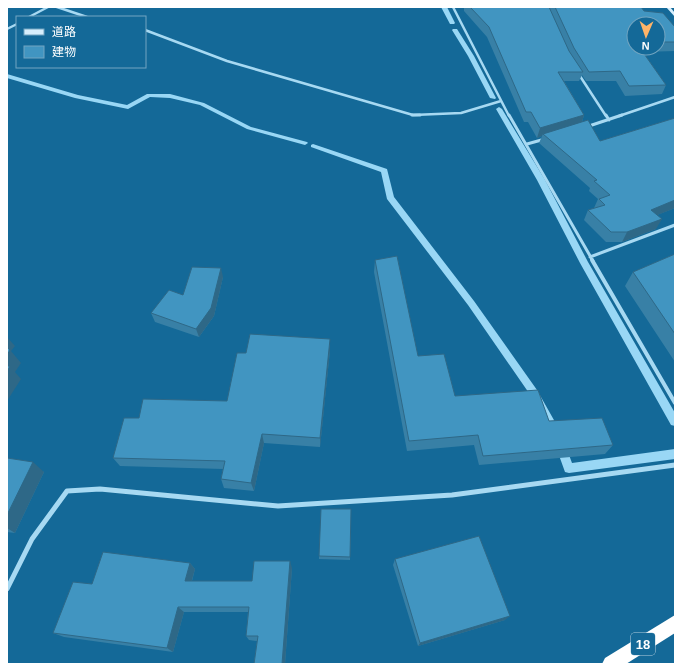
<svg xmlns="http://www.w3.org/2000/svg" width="682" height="671" font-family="Arial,'Noto Sans JP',sans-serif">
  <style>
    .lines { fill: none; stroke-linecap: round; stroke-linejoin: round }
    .stream { fill: #99d7f5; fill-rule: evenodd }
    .street-far3 { stroke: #a7d9f2; stroke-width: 2.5 }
    .street-far2 { stroke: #a7d9f2; stroke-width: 3 }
    .street-far1 { stroke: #a7d9f2; stroke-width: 4 }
    .street { stroke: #a7d9f2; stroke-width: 5 }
    .secondary { fill: #d6eefc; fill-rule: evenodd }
    .highway { fill: #fff; fill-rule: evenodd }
    .wall { fill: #3880a6; fill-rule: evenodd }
    .shaded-wall { fill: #2e6887 }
    .building { fill: #4195c1; stroke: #2e6887 }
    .labels { text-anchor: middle; stroke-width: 3; stroke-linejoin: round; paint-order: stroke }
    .shield { fill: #146998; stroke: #b8d2e0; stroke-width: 1 }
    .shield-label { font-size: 13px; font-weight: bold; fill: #fff }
  </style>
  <rect width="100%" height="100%" fill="#146998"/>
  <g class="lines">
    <path class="stream" d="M441,7H447L455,23L454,24H450Z
      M453,29H457L474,56L496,98L495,99L490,98L468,56L452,30Z
      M7,74L78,95L127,105L147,94H170L204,103L251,127L307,142L308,143L305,145L247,129L200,105L170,98L150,97L128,109L75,98L7,78Z
      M499,107L502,109L545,180L588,262L675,413V426L671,425L580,263L537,180L496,109Z
      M313,144L387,169L394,197L474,301L537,390L559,429L560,432L559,435L555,437L551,435L531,396L468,305L387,199L381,172L311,147V145Z
      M561,442L565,444L572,463L675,449V459L569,473L565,472L556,447L557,444Z"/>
    <path class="street-far3" d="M57,7L87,17
      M453,7L509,116
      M29,17L48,7
      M7,29L17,24
      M145,30L227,61L413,115L461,113L501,101
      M578,73L606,116
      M619,116L675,97"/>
    <path class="street-far2" d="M412,115H420
      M509,115L593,261
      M606,115L609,120
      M586,127L622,115
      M527,144L545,139
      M590,257L675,225"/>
    <path class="street-far1" d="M592,260L675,403"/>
    <path class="street" d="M7,589L32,539L67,491L100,489L278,506L452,495L675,465"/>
    <path class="secondary" d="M666,7H670L675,13V17Z"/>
    <path class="highway" d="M675,615V633L626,664H602L605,658Z"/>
  </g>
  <path class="wall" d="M464,7H641L644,11L675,27V51L643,52L666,85L662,94L625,96L616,81H586L582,75L579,81H564L584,115L582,122L600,141L675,118V208L657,215L656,229L622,242H606L584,220L588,210L594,208L598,199L589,191L590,188L539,143L542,136L537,138L528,122H524L487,37L464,11ZM634,24H658V48H634Z
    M675,254V362L625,286L633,272Z
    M375,260L418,356L455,396L549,421L613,445L605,454L479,465L474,445L407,451L374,272Z
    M223,277L214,316L199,337L155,322L151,313L183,295Z
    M330,339V350L320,447L264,443L254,491L224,488L221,479L223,469L120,466L113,458L139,418L227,401L246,353Z
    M7,458L44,472L15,533L7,532Z
    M351,509L350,560L319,559V556Z
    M395,559L505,620L418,646L393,565Z
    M190,563L195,569L192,581H252L292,568L285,664H254L257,641L249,640L246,636L248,612H184L173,652L64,637L53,633L92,584Z"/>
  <path class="shaded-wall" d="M584,115L581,125L543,134L542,136L537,138L540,128Z
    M675,200V208L645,220L651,210Z
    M662,219L656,229L622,242L627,232Z
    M221,268L223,277L214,316L199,337L196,329Z
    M7,337L15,346L11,351L21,363L15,372L21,379L7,401Z
    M330,339V350L320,447V438Z
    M262,434L264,443L254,491L251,483Z
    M33,462L44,472L15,533L7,528V515Z
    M290,561L292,568L285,664H282Z
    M190,563L195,569L190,587L185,581Z
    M178,607L184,612L173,652L167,648Z
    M510,616L505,620L418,646L420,643Z"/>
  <path class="building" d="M470,7H549L569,51L583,72H558L584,115L540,128L531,112H526L489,27Z
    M555,7H641L644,11L663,13L675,27V42H658V24H634V48H640L666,85L629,86L620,71L589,72L574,48Z
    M675,118V200L651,210L662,219L627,232H611L588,210L605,205L599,199L610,195L594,181L597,180L543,134L588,120L600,141Z
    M675,254V334L633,272Z
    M397,256L418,356L444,354L455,396L538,390L549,421L602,418L613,445L483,456L478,435L409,441L375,260Z
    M192,267L221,268L211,308L196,329L151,313L169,290L183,295Z
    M250,334L330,339L320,438L262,434L251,483L221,479L225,461L113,458L124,418H139L143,399L227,401L237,353H246Z
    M7,347L10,350L7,355Z
    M7,366H10L7,372Z
    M7,458L33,462L7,515Z
    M321,509H351L350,557L319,556Z
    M479,536L510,616L420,643L395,559Z
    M103,552L190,563L185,581H252L254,561H290L282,664H254L258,636H246L249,607H178L167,648L53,633L73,582L92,584Z"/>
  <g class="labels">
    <rect class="shield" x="631" y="633" width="24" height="22" rx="3"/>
    <g class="shield-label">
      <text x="643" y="649">18</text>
    </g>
  </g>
  <rect width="682" height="671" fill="none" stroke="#ffffff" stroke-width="16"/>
  <rect x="16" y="16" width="130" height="52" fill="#146998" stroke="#72a5c1"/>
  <rect x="24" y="29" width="20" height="6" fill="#d6eefc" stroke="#72a5c1"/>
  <text x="52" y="36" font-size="12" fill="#ffffff">道路</text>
  <rect x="24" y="46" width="20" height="12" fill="#4195c1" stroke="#72a5c1"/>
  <text x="52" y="56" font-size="12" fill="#ffffff">建物</text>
  <g transform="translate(646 36) rotate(182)"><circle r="19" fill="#146998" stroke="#72a5c1"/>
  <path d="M0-3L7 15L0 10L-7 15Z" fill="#ffb468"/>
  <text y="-6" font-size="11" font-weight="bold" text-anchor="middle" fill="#ffffff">N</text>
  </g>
</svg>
